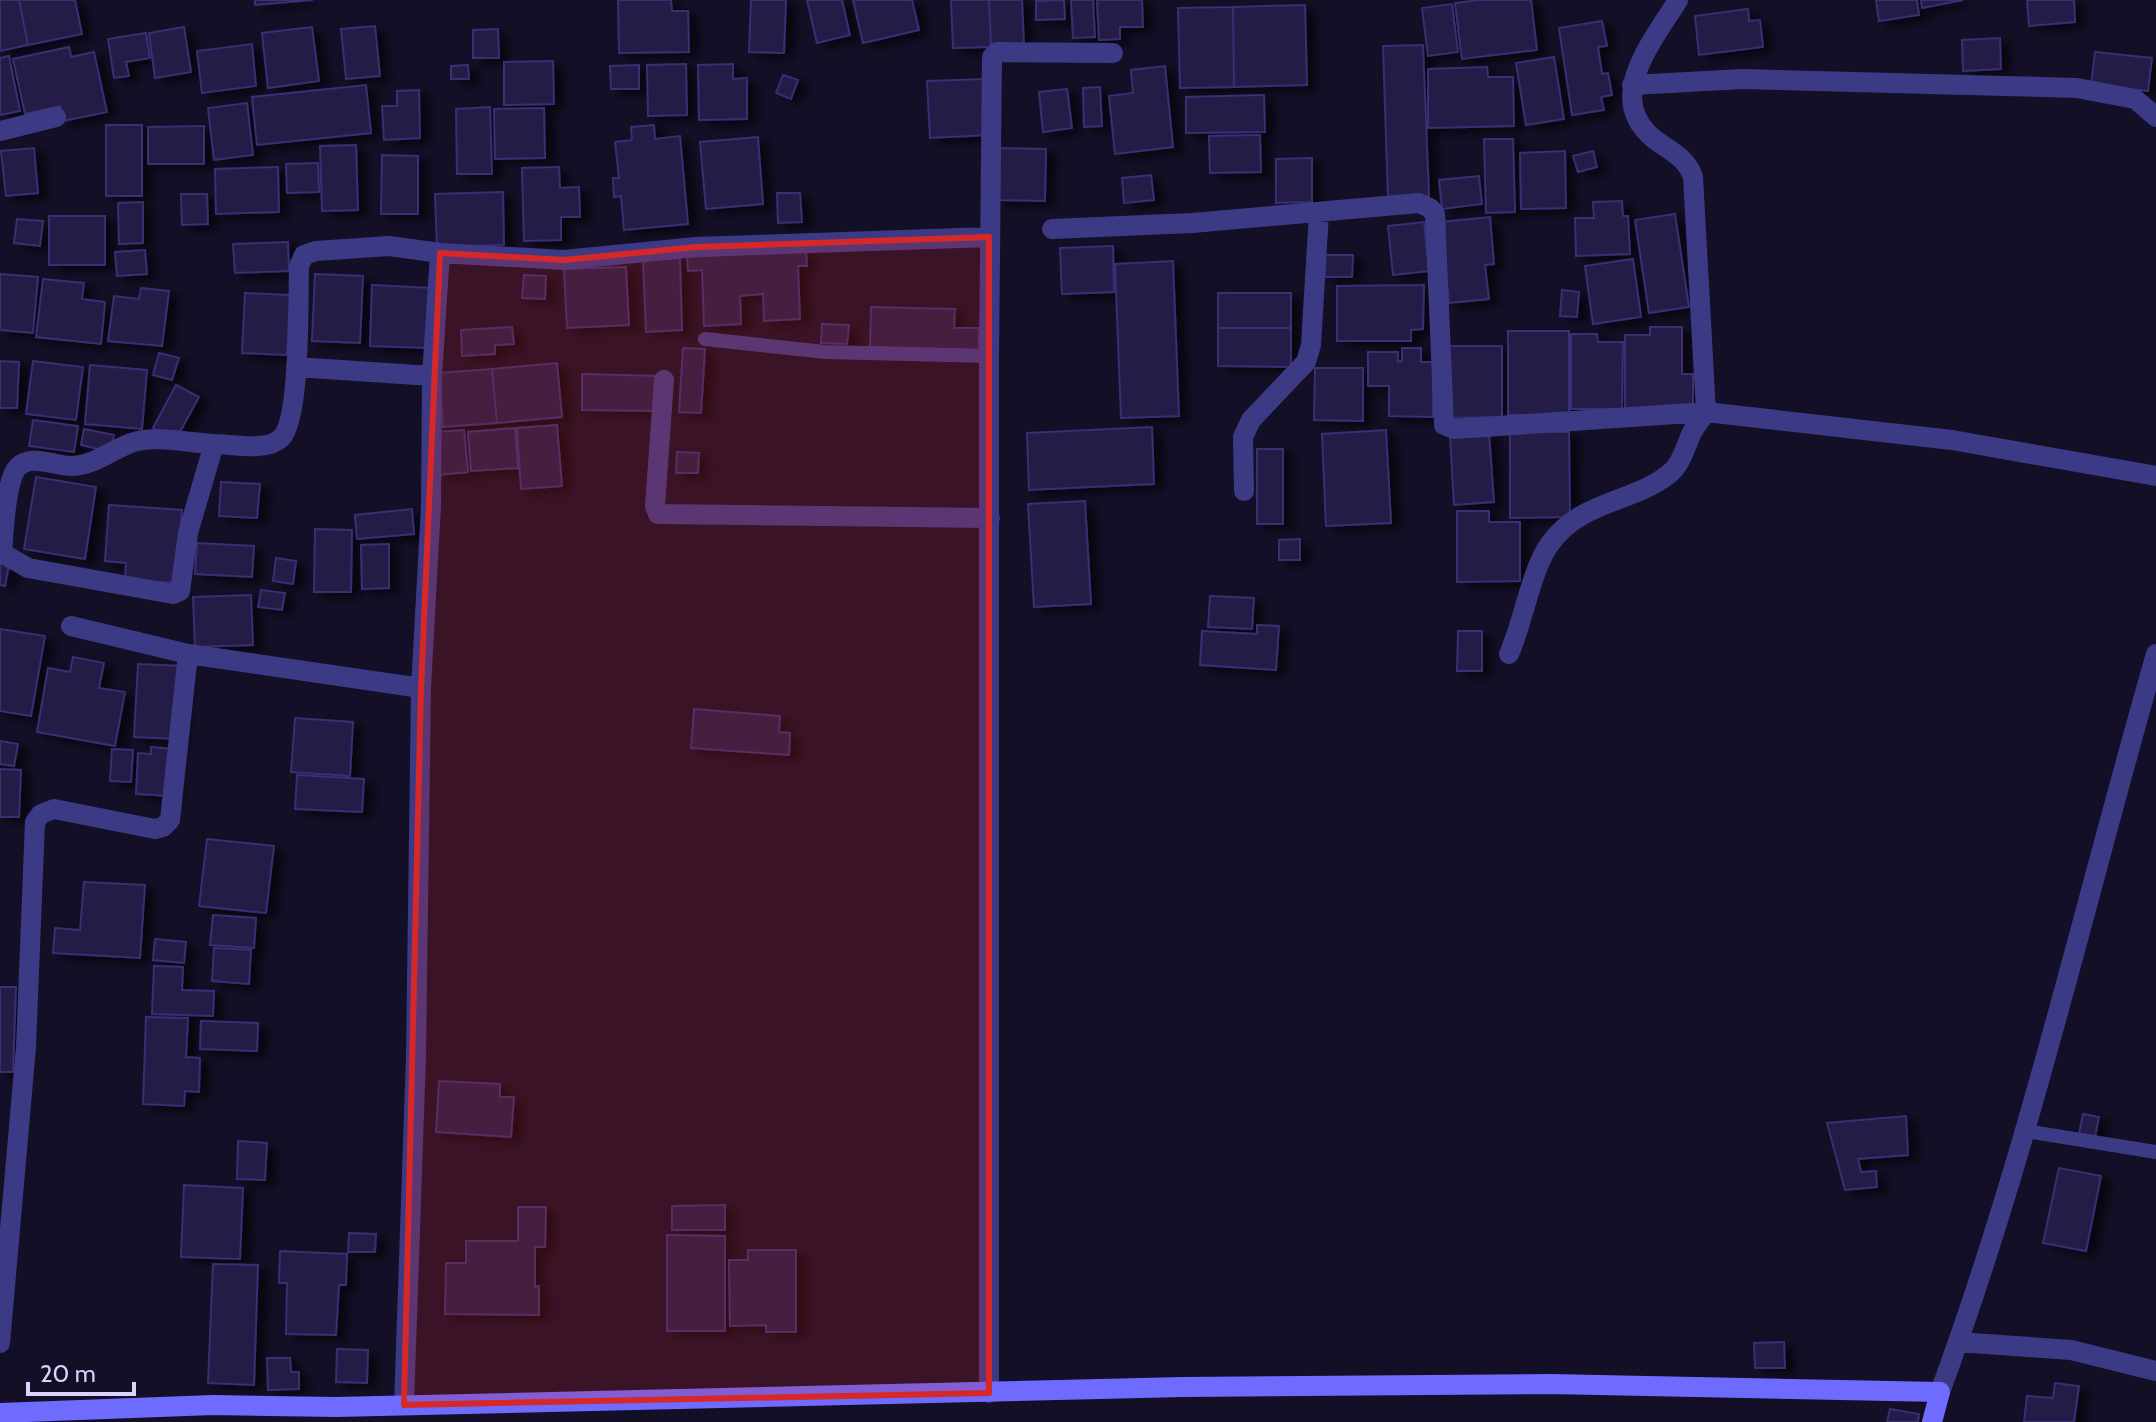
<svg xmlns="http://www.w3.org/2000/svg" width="2156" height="1422" font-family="Cabin,sans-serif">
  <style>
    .building { fill: #241b47; stroke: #3b2d73; stroke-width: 2; filter: url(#shadow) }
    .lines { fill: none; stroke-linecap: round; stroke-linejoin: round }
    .lane { stroke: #3d3a85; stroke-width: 14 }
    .street { stroke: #3d3a85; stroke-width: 20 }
    .secondary { stroke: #6f6bff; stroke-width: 20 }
    .marked { fill: #d62828; fill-opacity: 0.2; stroke: #d62828; stroke-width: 6; stroke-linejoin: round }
  </style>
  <defs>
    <filter id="shadow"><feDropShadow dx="9" dy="5" stdDeviation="4" flood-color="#0009"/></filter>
  </defs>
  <rect width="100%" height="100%" fill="#130f26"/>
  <path class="building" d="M0,0H19L28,45L0,51Z
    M19,0H75L82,34L28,45Z
    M255,0H313L255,5Z
    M618,0H671L672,11H688L689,52L619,53Z
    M751,0H786L784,53L749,52Z
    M807,0H842L850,35L817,43Z
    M853,0H912L919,30L863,43Z
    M951,0H989L991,47L953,48Z
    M989,0H1022L1024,45L991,47Z
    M1064,0L1065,19L1036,20V1Z
    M1071,0H1093L1095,37L1073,38Z
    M1097,0H1142L1143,27H1120V39L1099,40Z
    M1480,0H1531L1537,50L1462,59L1455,3Z
    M1876,0H1917L1919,15L1879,21Z
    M1921,0H1963L1922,8Z
    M2027,0H2074L2075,22L2029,26Z
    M1452,4L1458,52L1428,56L1422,8Z
    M1305,5L1307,85L1234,87L1233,7Z
    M1233,7L1234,87L1180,88L1178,8Z
    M1748,9L1749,21L1760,20L1763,47L1699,55L1695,16Z
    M1602,21L1607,46L1598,47L1602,74L1608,73L1612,95L1601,97L1604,110L1572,115L1559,28Z
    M375,26L380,76L346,79L341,29Z
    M184,27L191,72L155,78L149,33Z
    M312,27L319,81L268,88L262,33Z
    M498,29L499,58H473V30Z
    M146,33L150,58L126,62L129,76L114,78L108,39Z
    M2000,38L2001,69L1963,71L1962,40Z
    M252,44L256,86L202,93L197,51Z
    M1423,45L1429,196L1388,198L1383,46Z
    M69,47L71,57L94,52L107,112L63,121L60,106L25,114L13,59Z
    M2095,52L2152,58L2148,91L2091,85Z
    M9,56L20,111L0,115V58Z
    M1554,57L1564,119L1526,125L1516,63Z
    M553,61L554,104L504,105V62Z
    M686,64L687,115L648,116L647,65Z
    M733,64V79L747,78V119L699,120L698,65Z
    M468,65L469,79H451V66Z
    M639,65V89H611L610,66Z
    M1165,66L1173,147L1115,154L1109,96L1133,93L1131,70Z
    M1487,67L1488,77H1513L1514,126L1428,128V69Z
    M783,75L798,80L791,99L776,93Z
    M986,79L989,135L930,138L927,81Z
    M366,85L371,133L257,145L252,97Z
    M1100,87L1102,126L1084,127L1083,88Z
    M1067,89L1072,128L1043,132L1039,92Z
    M419,90L420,138L384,140L382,106H397V91Z
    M1264,95L1265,132L1186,133V97Z
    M247,103L253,155L214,160L208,108Z
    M490,107L492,174H457L456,109Z
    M544,108L545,158L495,159L494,109Z
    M106,125H142V196H106Z
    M654,125L655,139L680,136L688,224L624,230L621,196L614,197L613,178H619L615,142L632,140L631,127Z
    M204,126V164H148V127Z
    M1260,135L1261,172L1210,173L1209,136Z
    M758,137L763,204L706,209L700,142Z
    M1484,139H1513L1515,212L1486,213Z
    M356,145L358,210L322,211L320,146Z
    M34,148L38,193L6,196L1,151Z
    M999,148L1046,149L1045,201L998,200Z
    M1565,151L1566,208L1521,209L1520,153Z
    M1593,151L1597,167L1578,172L1573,156Z
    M382,155L418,156V214H381Z
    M1312,158V202L1276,203V159Z
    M318,163L319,192L287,193L286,164Z
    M278,167L279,212L216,214L215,169Z
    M559,167L560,188L579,187L580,217H561V240L524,241L522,168Z
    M1151,175L1154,200L1124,203L1122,178Z
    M1479,176L1482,204L1442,209L1439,180Z
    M503,192L504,245L437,247L435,194Z
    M777,193H800L802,222L778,223Z
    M181,194H207L208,224L182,225Z
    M1622,201L1623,216H1628L1630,254L1576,256L1575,218H1594L1593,202Z
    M143,202V243L119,244L118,203Z
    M1675,214L1689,307L1649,313L1635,220Z
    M49,216H105V265H49Z
    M1490,217L1494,264L1485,265L1489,299L1449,303L1441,222Z
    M17,219L43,221L40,246L14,243Z
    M1424,222L1429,271L1393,275L1388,226Z
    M288,242L289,271L235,273L233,244Z
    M1113,246L1114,292L1062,294L1060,248Z
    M145,250L147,274L117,276L115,252Z
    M806,251L807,266H798L800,319L764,321L763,294L740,296L741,324L704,326L702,270L688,271L687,257Z
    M1325,255H1353L1352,277H1325Z
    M680,258L682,330L646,332L643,259Z
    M1633,259L1641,317L1593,324L1585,266Z
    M1173,261L1179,416L1121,418L1115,264Z
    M626,267L629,325L567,328L564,269Z
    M0,274L38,277L33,333L0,330Z
    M315,274L363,276L360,343L312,341Z
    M524,275L546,276L545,299L522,298Z
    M43,279L84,283L82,299L105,302L101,344L36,337Z
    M372,285L432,288L430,348L370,346Z
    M1424,285L1423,329L1411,330V341H1337V286Z
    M141,288L169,291L162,346L108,341L114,296L139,299Z
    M1562,290L1579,292L1577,317L1560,316Z
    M245,293L290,295L287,355L242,353Z
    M1218,293H1291V328H1218Z
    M871,307L955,309L954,328H979V350L870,347Z
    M822,324L849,325L847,344L821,343Z
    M512,327L514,344L495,345V354L462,356L461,330Z
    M1650,327H1682V374H1693V408H1625V335H1650Z
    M1218,328H1291V367L1218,366Z
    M1508,331H1569V415H1508Z
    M1571,334H1597L1598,342H1623L1622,409H1571Z
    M1448,346H1502V417L1447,418Z
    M683,348L705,349L701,413L679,412Z
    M1402,348H1421V362H1433V417L1389,416V386H1368V352H1398V362L1402,361Z
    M159,353L179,358L172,380L153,375Z
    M0,361L19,362L17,408H0Z
    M33,361L83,367L76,420L26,414Z
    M557,363L562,417L497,423L492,369Z
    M90,365L147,370L142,429L85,424Z
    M1315,368H1363V421L1314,420Z
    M492,369L497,423L443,427L439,373Z
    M582,374L661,376L660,411L582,410Z
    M176,385L199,397L175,441L153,428Z
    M33,420L78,426L74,452L29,446Z
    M557,425L562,486L521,489L517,428Z
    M1152,427L1154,484L1029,490L1027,433Z
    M515,428L518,468L471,471L468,432Z
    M84,429L114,435L111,452L81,445Z
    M464,430L468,472L439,475L435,432Z
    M1386,430L1391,523L1326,526L1322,434Z
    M1510,432H1569L1570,517L1510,518Z
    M1489,433L1494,502L1454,505L1450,436Z
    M1257,449H1283V524H1257Z
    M677,452L699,453L698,473H676Z
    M36,477L96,487L85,559L24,549Z
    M221,482L260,484L257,518L219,516Z
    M1085,501L1091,604L1034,607L1028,504Z
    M109,505L182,510L176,583L125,580L126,563L105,561Z
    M412,509L414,534L357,539L355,515Z
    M1457,511H1489V522H1520V581L1457,582Z
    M315,529L352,530L351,592H314Z
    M1300,539V560H1279V540Z
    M197,543L254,546L252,577L195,574Z
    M389,544V588L362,589L361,545Z
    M276,558L296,561L293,584L273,581Z
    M0,563L9,565L5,586L0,585Z
    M261,590L285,593L282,610L258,607Z
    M251,595L253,645L195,647L193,597Z
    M1210,596L1254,598L1252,629L1208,627Z
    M1257,625L1279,626L1276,670L1200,665L1202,631L1257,634Z
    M0,629L45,636L31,716L0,711Z
    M1458,631H1482V671H1457Z
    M73,657L104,663L99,688L125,692L115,746L37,732L48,668L70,672Z
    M138,664L182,666L178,739L134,737Z
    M694,709L780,716L779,732L790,733L789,755L691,748Z
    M295,718L353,722L350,776L291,772Z
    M0,741L18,744L14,766L0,764Z
    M151,747L173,749L171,796L136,794L138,753L151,754Z
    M112,749L133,750L131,782L110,781Z
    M0,769L21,770L19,817H0Z
    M297,775L364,779L362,812L295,809Z
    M207,839L274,846L266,913L199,906Z
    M84,882L145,885L140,958L53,953L55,928L80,930Z
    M213,915L256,918L254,948L210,945Z
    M155,939L186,942L184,963L153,960Z
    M214,948L251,950L249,984L212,981Z
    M154,966L183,967L182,990L214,991L213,1016L152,1014Z
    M0,987H16L13,1072H0Z
    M146,1017L188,1018L186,1057L200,1058L199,1092L185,1091L184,1106L143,1104Z
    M201,1021L258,1023L257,1051L200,1049Z
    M439,1081L500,1084V1097H514L511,1137L436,1132Z
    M2083,1114L2099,1117L2095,1137L2079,1134Z
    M1906,1116L1908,1155L1858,1159L1861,1172L1876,1171L1877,1187L1845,1190L1827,1123Z
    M238,1141L267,1143L265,1180L237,1179Z
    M2059,1168L2101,1176L2086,1251L2043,1243Z
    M184,1185L243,1188L240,1259L181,1257Z
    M725,1205V1230H672V1206Z
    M518,1207H546L545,1247H535V1287L539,1286V1315L445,1314L446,1263H466V1241H518Z
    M349,1233L376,1234L375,1252H348Z
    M667,1235L725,1236V1331H667Z
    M748,1250H796V1332H766V1325L730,1326L729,1260H748Z
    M280,1251L347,1254L346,1285H339L336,1335L286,1334L287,1283H279Z
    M213,1264L258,1265L254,1385L208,1383Z
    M1784,1342L1785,1368H1755L1754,1343Z
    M337,1349L368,1350L367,1383L336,1382Z
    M267,1358H290L291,1372H299V1389L268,1390Z
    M2055,1383L2079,1386L2074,1422H2024L2027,1396L2053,1398Z
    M1890,1409L1919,1414L1918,1422H1887Z"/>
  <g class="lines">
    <path class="lane" d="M705,339L825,352L989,356
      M2026,1131L2156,1152"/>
    <path class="street" d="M1678,0C1654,40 1603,97 1654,139C1670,151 1686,157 1693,177L1706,412L1952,440L2156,476
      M1632,85L1743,79L2077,88L2135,99L2156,117
      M0,131L56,117
      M1052,229L1192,223L1419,203L1430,208L1435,214L1444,425L1454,429L1706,412C1701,420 1693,428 1690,437C1684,451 1681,464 1669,474C1633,503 1580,500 1549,545C1531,571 1523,623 1509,654
      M296,367L432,376
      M664,380L655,506L658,514L990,518
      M1244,491L1243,437L1251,420L1306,362L1311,345L1319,213
      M0,552L28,568L173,594L180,591L188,533L214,444C232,444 267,452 281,438C301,420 298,297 299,266L304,255L316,251L389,246L440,253L564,260L696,247L989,237
      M2,552C4,532 5,483 17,468C30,453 55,466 71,466C94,466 112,449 134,442C158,435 189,443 214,444
      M71,626L188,654L421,688
      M1958,1342L2071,1350L2156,1371
      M0,1343L26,1047L35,822L41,814L54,809L155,829L163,827L170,820L188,654
      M1940,1392C2029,1151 2085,900 2156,654
      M989,1393V356L992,57L997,52L1113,53
      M404,1405L416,1056L421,688L431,506L432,376L440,253"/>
    <path class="secondary" d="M0,1413L213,1405L336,1407L1183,1387L1550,1384L1940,1392L1932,1422"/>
  </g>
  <path class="marked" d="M989,237V1393L404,1405L421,688L440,253L564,260L696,247Z"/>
  <path d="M28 1382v12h106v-12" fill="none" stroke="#d9d4ff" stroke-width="4"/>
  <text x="40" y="1382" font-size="24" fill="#d9d4ff" stroke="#130f26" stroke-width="6" paint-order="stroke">20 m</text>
</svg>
